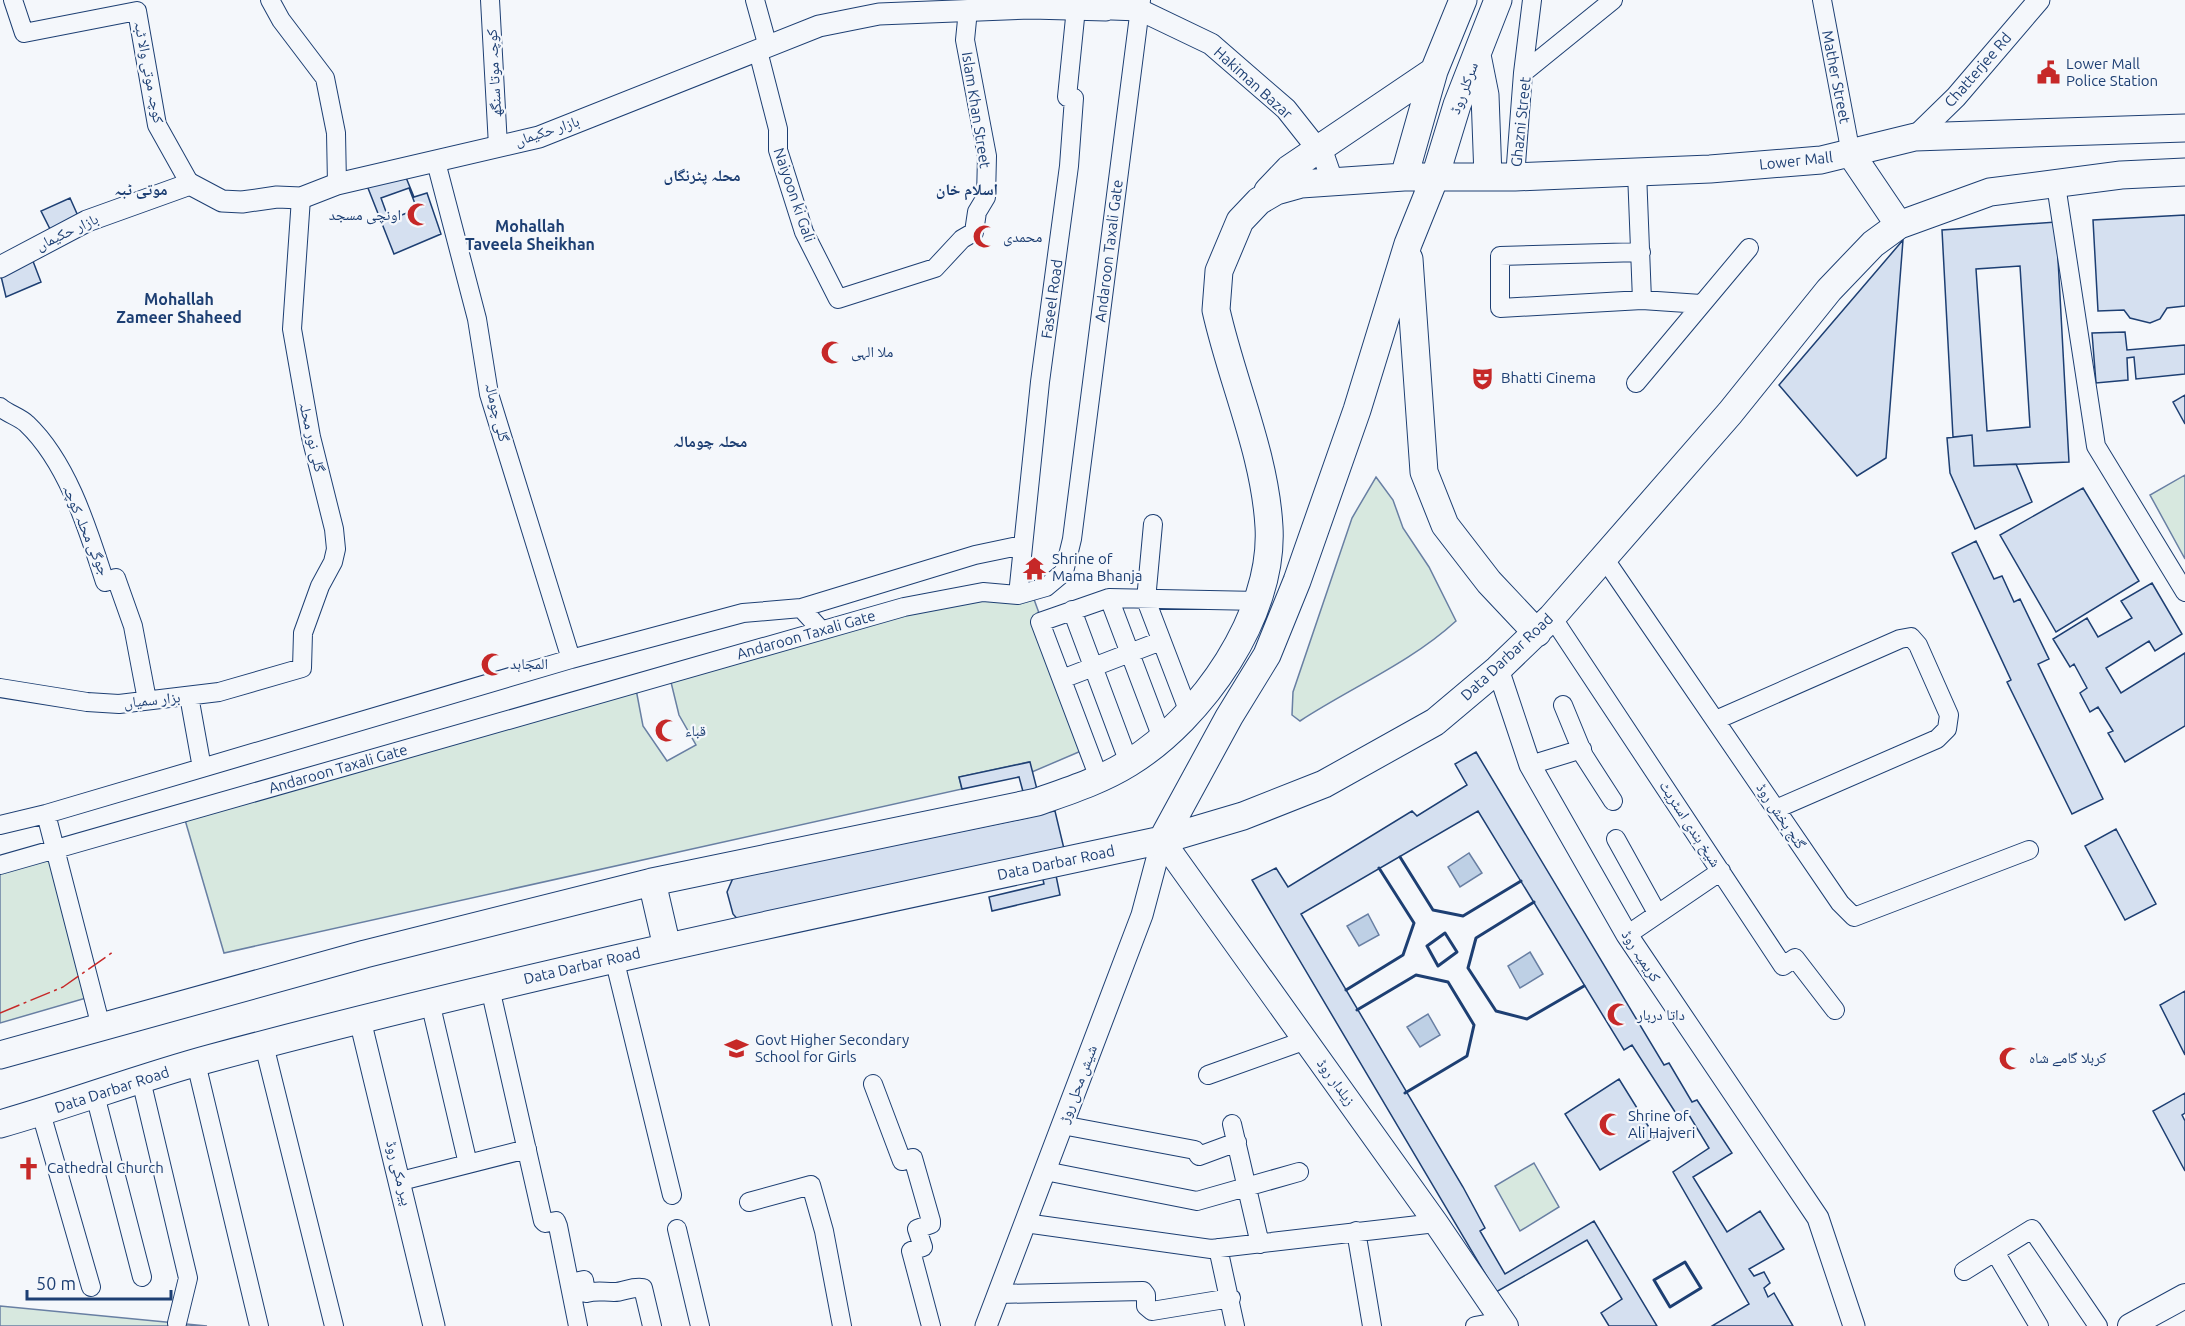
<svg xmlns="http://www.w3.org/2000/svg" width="2185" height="1326" font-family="Ubuntu,'Noto Naskh Arabic',sans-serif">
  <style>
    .green { fill: #d7e8df; stroke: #687fa3; stroke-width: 1.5 }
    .water { fill: #bed0e5; stroke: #687fa3; stroke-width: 1.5 }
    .building { fill: #d5e0f0; stroke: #1d3f73; stroke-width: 1.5; fill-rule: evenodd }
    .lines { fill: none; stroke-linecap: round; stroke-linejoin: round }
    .minor-casing { stroke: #1d3f73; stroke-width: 20 }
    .tertiary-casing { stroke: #1d3f73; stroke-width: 23 }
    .secondary-casing { stroke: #1d3f73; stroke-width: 26 }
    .primary-casing { stroke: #1d3f73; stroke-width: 29 }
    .minor { stroke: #f4f7fb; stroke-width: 18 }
    .tertiary { stroke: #f4f7fb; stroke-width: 21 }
    .secondary { stroke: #f4f7fb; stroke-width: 24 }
    .primary { stroke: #f4f7fb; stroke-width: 27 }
    .wall { stroke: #1d3f73; stroke-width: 3 }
    .power { stroke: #c62828; stroke-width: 1.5; stroke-dasharray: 21 4.5 3 4.5; stroke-linecap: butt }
    .labels { text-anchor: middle; stroke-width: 4.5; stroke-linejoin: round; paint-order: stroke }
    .poi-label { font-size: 15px; fill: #1d3f73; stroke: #f4f7fb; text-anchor: start }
    .street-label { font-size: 15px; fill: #1d3f73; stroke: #f4f7fb }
    .neighbourhood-label { font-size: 16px; font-weight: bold; fill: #1d3f73; stroke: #f4f7fb }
  </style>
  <rect width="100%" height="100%" fill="#f4f7fb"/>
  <path class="green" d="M2185,475V559L2150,495Z
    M1376,477L1393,500L1403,528L1429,567L1456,621C1410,663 1352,687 1300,721L1292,715L1293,692L1352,518Z
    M1031,591L1088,748L1032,772L1029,762L959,777L962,789L224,953L183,813L635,684L643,726L667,761L696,745L679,715L669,674L904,607Z
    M55,850L93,996L0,1023V865Z
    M1534,1163L1559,1207L1520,1231L1495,1186Z
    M0,1306L207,1326H0Z"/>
  <path class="water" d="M1469,853L1482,873L1460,887L1448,867Z
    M1368,914L1379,935L1359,946L1347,926Z
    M1530,952L1543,974L1520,988L1508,966Z
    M1428,1014L1440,1035L1420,1047L1407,1027Z"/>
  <path class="building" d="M405,175L414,197L427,193L441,234L394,254L366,183ZM409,188L417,209L389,220L381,198Z
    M70,198L78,216L50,229L41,211Z
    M2185,215V306L2167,308L2160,319L2150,323L2130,318L2124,310L2098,311L2093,220Z
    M2056,222L2069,462L1974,466L1972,435L1953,437L1942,230ZM2020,266L2030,427L1987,431L1976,269Z
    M1903,240L1886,458L1857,476L1779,385Z
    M31,256L41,282L6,297L0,272Z
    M2125,332L2127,350L2185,345V374L2136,379L2134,357L2127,358L2128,380L2096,383L2092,333Z
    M2185,395V424L2173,402Z
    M1972,435L1974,466L2016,464L2032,502L1975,529L1950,473L1947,438Z
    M2083,488L2139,581L2056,632L2000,535Z
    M1976,541L1994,579L2002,576L2014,602L2020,599L2049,659L2038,664L2103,799L2072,814L2007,682L2011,680L1952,553Z
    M2152,583L2182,634L2155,651L2149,641L2106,668L2121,693L2185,653V726L2125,762L2108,733L2113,731L2098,707L2090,712L2080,693L2087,688L2074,664L2070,667L2053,639L2087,618L2098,637L2132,618L2121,601Z
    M1476,752L1664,1065L1669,1063L1692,1102L1697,1100L1732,1153L1693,1177L1727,1232L1760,1211L1784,1249L1749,1269L1754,1276L1764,1272L1770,1283L1764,1288L1768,1297L1774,1293L1793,1326H1712L1749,1304L1673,1172L1709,1148L1686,1110L1677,1115L1632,1045L1624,1050L1478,811L1301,914L1463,1187L1485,1228L1480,1231L1505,1274L1594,1221L1657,1326H1609L1601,1313L1622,1299L1587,1240L1496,1292L1252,880L1276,868L1288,887L1412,811L1417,816L1467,785L1455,764Z
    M1030,762L1043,813L1055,811L1065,853L1052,856L1060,895L992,911L989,897L1044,884L1038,858L740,922L733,914L727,892L733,878L1030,817L1019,777L962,789L959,777Z
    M2116,829L2156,904L2125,920L2085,846Z
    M2185,991V1055L2160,1005Z
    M1619,1079L1655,1137L1600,1170L1565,1114Z
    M2185,1093V1113L2182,1115L2185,1121V1171L2153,1111Z"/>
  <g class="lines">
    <defs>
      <path id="minor" d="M13,0L24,33L137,11L157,125L190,184
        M270,0L281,20L325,78L336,133L337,184
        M490,0L498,146
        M755,0L768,47
        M1822,0L1851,154
        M758,51L778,129V150L804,232L838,299L935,268L962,239L974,232L977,212L986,197L987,156L965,40L968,10
        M1523,73L1532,0
        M436,162L477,319L489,394L571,659
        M1637,172L1642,300
        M1515,177L1523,73L1613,0
        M2056,185L2096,446L2185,592
        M1641,252L1500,256V308L1642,300L1701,304
        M1636,383L1749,248
        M0,407C8,414 20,417 27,424C68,463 88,530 105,582L116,578L133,626L147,700
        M1153,524L1146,600L1188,710
        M1604,558L1840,903L1854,917L2029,850
        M1018,595L1040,382L1069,166L1074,98L1067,97L1076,8
        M1109,598L1162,738
        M801,608L975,555L1023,545
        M1072,610L1129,763
        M1552,617L1783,966L1795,958L1835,1010
        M1062,679L1161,641
        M0,688L87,702L119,704L219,692L302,668L303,633L320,586L333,562L336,549L334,529L311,437L292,329L301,198
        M189,696L202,768
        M1563,705L1584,756L1613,801
        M1716,720L1900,639L1911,637L1918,645L1949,715L1947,729L1937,739L1776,809
        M1530,765L1582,749
        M1099,778L1040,622L1109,598L1259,601
        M46,814L101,1027
        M0,825L46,814L571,659L743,613L801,608L821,630
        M1616,839L1657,913
        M0,865L904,607L983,592L1018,595L1046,587L1064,572L1072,539L1141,0
        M1627,935L1721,871
        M614,958L672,1195
        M490,988L543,1221L545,1223L556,1221L558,1226L578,1326
        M430,1002L468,1164
        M264,1045L334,1326
        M196,1063L259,1326
        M1208,1075L1306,1040
        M141,1080L188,1278L177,1323
        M873,1084L902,1161L913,1158L931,1221V1224L917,1229L923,1247L911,1251L931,1326
        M95,1095L142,1277
        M41,1113L91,1287
        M1232,1124L1260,1244
        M1062,1125L1195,1150L1199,1156L1237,1142
        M1045,1171L1197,1201L1299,1172
        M401,1181L527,1149
        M749,1202L811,1185L824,1231L842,1326
        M1025,1223L1211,1249L1436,1223
        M677,1229L700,1326
        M1356,1231L1372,1326
        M1218,1248L1235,1326
        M1995,1252L2039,1326
        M1964,1271L2032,1229L2098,1326
        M570,1283L584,1280L586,1293C597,1290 603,1292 614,1292C624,1292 632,1286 643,1288L652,1326
        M998,1294L1143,1291L1146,1295V1306L1152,1311L1231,1298
        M1475,1326L1502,1321"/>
      <path id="tertiary" d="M1112,9L1140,10L1211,44L1286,109L1324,157L1332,180
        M1915,137L1956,97L2039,0
        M0,267L87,221L190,184L222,201L242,202L277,197L301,198L337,184L539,137L819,26L879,14L1031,8L1106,10
        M1498,669L1530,765L1627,935L1818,1218L1854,1326
        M360,1020L434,1326
        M986,1326L1142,915L1162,840"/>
      <path id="secondary" d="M1162,840L1436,1223L1506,1326
        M2130,1326L2185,1296"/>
      <path id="primary" d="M1477,55L1485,95L1488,177
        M1851,154L1899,225
        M1404,177L1434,71L1463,0
        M1268,191L1289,169L1434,71
        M1409,259L1424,472L1445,525L1489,582L1537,633
        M1162,840L1229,717L1267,655L1297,581L1357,410L1408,244L1435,177L1457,105L1498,0
        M652,882L667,947
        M0,1055L365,954L652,882L1037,802C1068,791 1100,781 1129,763C1202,718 1274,615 1269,527C1265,453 1232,382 1216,310L1219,271L1240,221L1259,201L1276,191L1301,184L1404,177H1515L1710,169L1821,160L1915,137L2185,128
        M0,1124C71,1104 141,1077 212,1058C526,974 845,908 1162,840L1243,816L1324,784L1435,722L1498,669L1552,617L1730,413L1829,290L1873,244L1899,225L1990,192L2121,175L2185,172"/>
    </defs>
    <use href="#minor" class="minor-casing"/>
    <use href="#tertiary" class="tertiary-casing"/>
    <use href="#secondary" class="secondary-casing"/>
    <use href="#primary" class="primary-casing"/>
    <use href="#minor" class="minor"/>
    <use href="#tertiary" class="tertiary"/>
    <use href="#secondary" class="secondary"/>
    <use href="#primary" class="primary"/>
    <path class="wall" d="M1400,857L1433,910L1463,916L1521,881
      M1534,902L1476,938L1468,968L1496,1011L1527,1019L1584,986
      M1445,933L1457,952L1438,966L1427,946Z
      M1346,990L1403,955L1414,923L1379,868
      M1357,1010L1416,975L1448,982L1474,1025L1467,1056L1405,1093
      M1685,1262L1701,1288L1670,1307L1654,1280Z"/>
    <path class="power" d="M0,1013L63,987L113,952"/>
  </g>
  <defs>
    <symbol id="civic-bare" viewBox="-9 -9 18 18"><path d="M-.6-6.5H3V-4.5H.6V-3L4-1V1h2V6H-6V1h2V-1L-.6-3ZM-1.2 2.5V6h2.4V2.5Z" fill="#c62828" stroke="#f4f7fb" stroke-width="2.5" paint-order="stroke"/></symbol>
    <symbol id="mosque-bare" viewBox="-9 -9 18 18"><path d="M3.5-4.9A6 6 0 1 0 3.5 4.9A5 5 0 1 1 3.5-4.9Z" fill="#c62828" stroke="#f4f7fb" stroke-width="2.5" paint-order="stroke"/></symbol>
    <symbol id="theatre-bare" viewBox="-9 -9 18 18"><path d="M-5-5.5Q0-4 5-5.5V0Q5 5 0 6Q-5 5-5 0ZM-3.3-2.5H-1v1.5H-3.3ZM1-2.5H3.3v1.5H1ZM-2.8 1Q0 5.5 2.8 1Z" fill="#c62828" stroke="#f4f7fb" stroke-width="2.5" paint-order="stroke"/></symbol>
    <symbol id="temple-bare" viewBox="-9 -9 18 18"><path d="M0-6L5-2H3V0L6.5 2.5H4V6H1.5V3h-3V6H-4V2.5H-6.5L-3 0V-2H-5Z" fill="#c62828" stroke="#f4f7fb" stroke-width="2.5" paint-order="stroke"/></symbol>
    <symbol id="university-bare" viewBox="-9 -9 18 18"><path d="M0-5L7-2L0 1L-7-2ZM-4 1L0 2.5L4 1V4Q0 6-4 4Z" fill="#c62828" stroke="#f4f7fb" stroke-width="2.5" paint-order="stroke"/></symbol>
    <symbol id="church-bare" viewBox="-9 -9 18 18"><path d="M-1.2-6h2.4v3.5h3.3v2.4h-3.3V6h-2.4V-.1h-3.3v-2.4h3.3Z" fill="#c62828" stroke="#f4f7fb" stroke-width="2.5" paint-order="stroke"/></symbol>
  </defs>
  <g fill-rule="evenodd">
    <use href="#civic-bare" x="2032" y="56" width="33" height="33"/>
    <use href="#mosque-bare" x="402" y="198" width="33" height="33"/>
    <use href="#mosque-bare" x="968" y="220" width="33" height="33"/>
    <use href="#mosque-bare" x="816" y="336" width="33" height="33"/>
    <use href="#theatre-bare" x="1466" y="362" width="33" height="33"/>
    <use href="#temple-bare" x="1018" y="552" width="33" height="33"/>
    <use href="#mosque-bare" x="476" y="648" width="33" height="33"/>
    <use href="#mosque-bare" x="650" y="714" width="33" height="33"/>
    <use href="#mosque-bare" x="1602" y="998" width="33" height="33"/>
    <use href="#university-bare" x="720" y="1032" width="33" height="33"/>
    <use href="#mosque-bare" x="1994" y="1042" width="33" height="33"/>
    <use href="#mosque-bare" x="1594" y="1108" width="33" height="33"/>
    <use href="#church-bare" x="12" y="1152" width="33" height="33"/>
  </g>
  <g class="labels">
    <g class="poi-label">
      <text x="2066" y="69">Lower Mall<tspan x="2066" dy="17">Police Station</tspan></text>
      <text x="401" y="220" text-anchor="end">اونچی مسجد</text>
      <text x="1003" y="242">محمدی</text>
      <text x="851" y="357">ملا الہی</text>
      <text x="1501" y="383">Bhatti Cinema</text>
      <text x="1052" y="564">Shrine of<tspan x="1052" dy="17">Mama Bhanja</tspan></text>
      <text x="510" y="669">المجاہد</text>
      <text x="685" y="736">قباء</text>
      <text x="1637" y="1020">داتا دربار</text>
      <text x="755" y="1045">Govt Higher Secondary<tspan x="755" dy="17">School for Girls</tspan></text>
      <text x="2029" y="1063">کربلا گامے شاہ</text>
      <text x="1628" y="1121">Shrine of<tspan x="1628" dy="17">Ali Hajveri</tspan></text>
      <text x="47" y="1173">Cathedral Church</text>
    </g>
    <g class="street-label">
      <text transform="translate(1978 70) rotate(-49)" y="5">Chatterjee Rd</text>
      <text transform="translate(149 72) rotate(79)" y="5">کوچہ موتی والا ٹبہ</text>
      <text transform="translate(494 73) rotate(-93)" y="5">کوچہ موتا سنگھ</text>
      <text transform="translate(1836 77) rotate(79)" y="5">Mather Street</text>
      <text transform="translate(1253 83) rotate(42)" y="5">Hakiman Bazar</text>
      <text transform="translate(1464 88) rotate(-69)" y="5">سرکلر روڈ</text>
      <text transform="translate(976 110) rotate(81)" y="5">Islam Khan Street</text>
      <text transform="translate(1521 122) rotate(-84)" y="5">Ghazni Street</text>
      <text transform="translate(547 131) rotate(-18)" y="5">بازار حکیماں</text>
      <text transform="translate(1796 161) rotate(-6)" y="5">Lower Mall</text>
      <text transform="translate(794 195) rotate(71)" y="5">Naiyoon ki Gali</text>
      <text transform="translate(67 232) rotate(-25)" y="5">بازار حکیماں</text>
      <text transform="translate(1109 251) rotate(-83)" y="5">Andaroon Taxali Gate</text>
      <text transform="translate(1052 299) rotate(-82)" y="5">Faseel Road</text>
      <text transform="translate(497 412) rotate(76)" y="5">گلی چومالہ</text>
      <text transform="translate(312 437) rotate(77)" y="5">گلی نور محلہ</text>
      <text transform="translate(86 530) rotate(67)" y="5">جوگی محلہ کوچہ</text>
      <text transform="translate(806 635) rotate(-16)" y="5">Andaroon Taxali Gate</text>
      <text transform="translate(1507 657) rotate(-43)" y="5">Data Darbar Road</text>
      <text transform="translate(152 700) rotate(-6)" y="5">بزار سمیاں</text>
      <text transform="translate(338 769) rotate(-16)" y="5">Andaroon Taxali Gate</text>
      <text transform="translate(1781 816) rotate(56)" y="5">گنج بخش روڈ</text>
      <text transform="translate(1690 824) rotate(57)" y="5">شیخ ہندی اسٹریٹ</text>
      <text transform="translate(1056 863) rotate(-12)" y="5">Data Darbar Road</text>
      <text transform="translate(1641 956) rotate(57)" y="5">کریمیہ روڈ</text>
      <text transform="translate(582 966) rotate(-13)" y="5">Data Darbar Road</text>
      <text transform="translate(1336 1082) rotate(54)" y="5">زیلدار روڈ</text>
      <text transform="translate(1078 1084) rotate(-69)" y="5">شیش محل روڑ</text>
      <text transform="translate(112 1090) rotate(-18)" y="5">Data Darbar Road</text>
      <text transform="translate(399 1173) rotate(76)" y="5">پیر مکی روڈ</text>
    </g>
    <g class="neighbourhood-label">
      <text x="702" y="181">محلہ پٹرنگاں</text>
      <text x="141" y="195">موتی ٹبہ</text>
      <text x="967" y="195">اسلام خان</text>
      <text x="530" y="232">Mohallah<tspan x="530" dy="18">Taveela Sheikhan</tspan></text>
      <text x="179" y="305">Mohallah<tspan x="179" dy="18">Zameer Shaheed</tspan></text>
      <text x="710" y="447">محلہ چومالہ</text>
    </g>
  </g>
  <path d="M27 1290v9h144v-9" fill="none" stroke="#1d3f73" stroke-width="3"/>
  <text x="36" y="1290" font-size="18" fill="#1d3f73" stroke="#f4f7fb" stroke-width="4.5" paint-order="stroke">50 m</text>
</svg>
